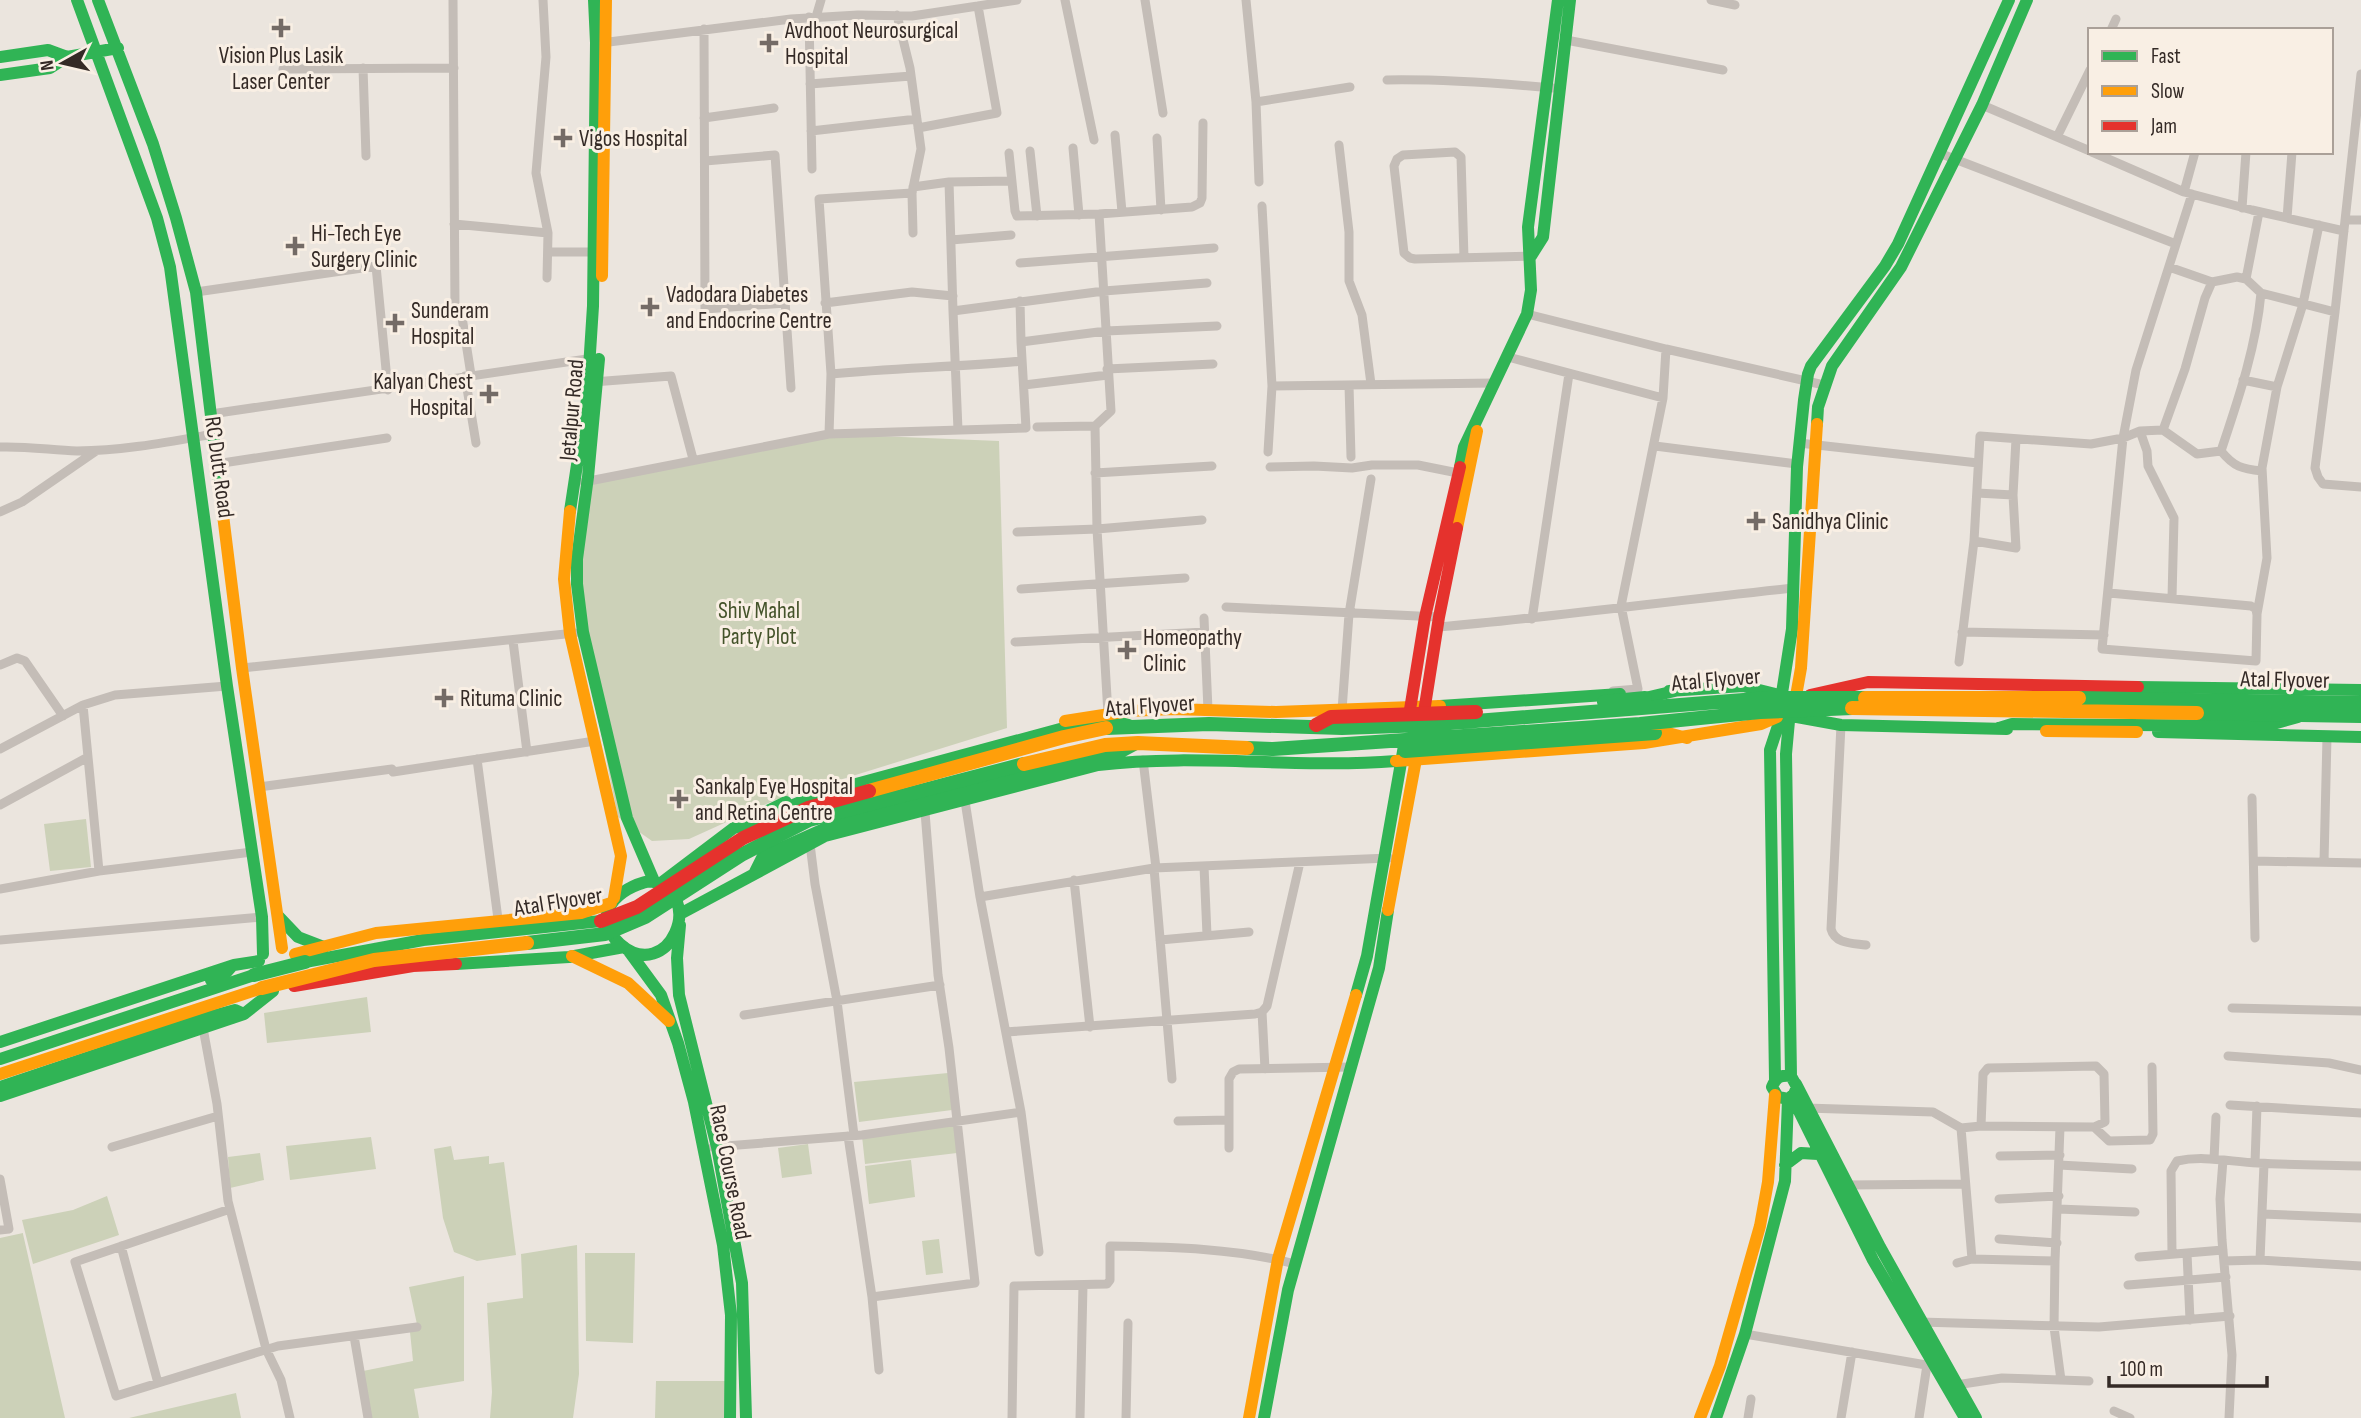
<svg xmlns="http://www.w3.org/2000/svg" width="2361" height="1418" font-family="'Sofia Sans Condensed',sans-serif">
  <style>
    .green { fill: #ccd1b8 }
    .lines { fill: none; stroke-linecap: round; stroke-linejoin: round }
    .street { stroke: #c4bdb7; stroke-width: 9 }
    .fast { stroke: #30b455; stroke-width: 12 }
    .slow { stroke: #ff9f0a; stroke-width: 12 }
    .jam { stroke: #e5322d; stroke-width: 12 }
    .fast-bridge { stroke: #30b455; stroke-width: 14 }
    .slow-bridge { stroke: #ff9f0a; stroke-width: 14 }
    .jam-bridge { stroke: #e5322d; stroke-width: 14 }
    .poi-dot { fill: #746b66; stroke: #f9efe4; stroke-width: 2.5 }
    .labels { text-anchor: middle; stroke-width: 6; stroke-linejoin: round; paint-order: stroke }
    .poi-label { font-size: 23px; fill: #342a26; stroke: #f9efe4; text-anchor: start }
    .street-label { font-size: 23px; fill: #342a26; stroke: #f9efe4 }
    .park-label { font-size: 23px; fill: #44532a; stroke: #f9efe4 }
  </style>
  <rect width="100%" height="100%" fill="#ebe5de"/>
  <path class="green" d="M829,434L999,441L1007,728L775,800L689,839L652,841L618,817L579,624L583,479Z
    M86,819L91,867L50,871L44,824Z
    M367,997L371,1032L267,1043L264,1013Z
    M948,1073L952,1110L859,1122L854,1082Z
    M954,1123L957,1153L865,1164L862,1136Z
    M371,1137L376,1169L290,1180L286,1146Z
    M808,1144L812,1174L782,1178L778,1148Z
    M451,1146L454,1160L489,1156V1164L504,1162L516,1255L477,1261L454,1252L443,1218L434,1149Z
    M260,1153L264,1180L230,1188L228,1157Z
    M911,1160L915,1197L869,1204L865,1166Z
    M107,1196L119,1235L33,1264L22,1220L73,1210Z
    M23,1233V1234L65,1418H0V1238Z
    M939,1239L943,1273L926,1275L922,1241Z
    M577,1245L579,1374L573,1418H490L492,1392L487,1303L523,1298L521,1254Z
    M585,1253H635L633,1343L586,1341Z
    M464,1276V1381L414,1389L419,1418H372L363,1371L413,1361L410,1332L418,1329L409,1287Z
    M656,1381H726L724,1418H655Z
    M236,1393L241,1418H129Z"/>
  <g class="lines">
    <path class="street" d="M453,0L455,310L462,317L471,375
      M543,0L546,57L536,173L548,233
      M1065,0L1094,140
      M1145,0L1163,113
      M1246,0L1256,102L1259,182
      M1711,0L1735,5
      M897,15L910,68L921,149L912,193L913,233
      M809,17L812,169
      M816,17L821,0
      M704,29L705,309L785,303
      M2111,30L2116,19
      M1566,40L1723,70
      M601,43L791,19L858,15L912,16L1017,0
      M363,68L366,156
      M283,69L454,68
      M2361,74L2335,312L2315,468L2318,477L2323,484L2361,487
      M1387,80C1443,79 1497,83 1553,88
      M810,84L911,76
      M1256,102L1350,87
      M1982,105L2090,151
      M704,118L774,108
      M918,128L997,113L978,6
      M811,131L917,119
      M1115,135L1122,212
      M2057,137L2090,70
      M1157,138L1161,210
      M1339,145L1349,232V281L1362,315L1371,384
      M1073,148L1079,215
      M1030,151L1037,216
      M2092,152L2184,192L2252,210L2344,231
      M1009,153L1015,211L1017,216L1099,214L1192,207L1200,203L1202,198L1203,123
      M1939,153L2176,244
      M705,161L775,155L791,388
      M949,182L1011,181
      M913,187L949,182L953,311L1104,291L1207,283
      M2184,192L2195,152
      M1262,206L1272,386L1268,452
      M2242,208L2246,152
      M2287,218L2292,152
      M2345,220H2361
      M454,224L548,233L547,278
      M951,240L1011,235
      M548,252H592
      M1464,258L1461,157L1455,152L1403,155L1397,159L1394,166L1404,253L1410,258L1415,259L1531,256
      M1020,263L1214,248
      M2169,267L2212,282
      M196,292L376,266L388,390
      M2261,293L2335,312
      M1020,301L1021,342
      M825,303L912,292L953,296
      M953,311L958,430
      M1527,314L1666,349L1824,385
      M1508,357L1663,398
      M1107,369L1213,364
      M831,374C895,368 958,367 1022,361
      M465,376L476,443
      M2243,380L2277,387L2262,468L2267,558L2257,614
      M593,382L671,376L693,459
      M1024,385L1108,375
      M1349,385L1351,457
      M1272,386L1494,383
      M2277,387L2303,304L2319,225
      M211,414L594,358
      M1095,426L1097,529L1108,714
      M1037,427L1095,426L1111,411L1099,214
      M2140,431L2147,451L2148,466L2174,518L2172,598
      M829,434L831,374L819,199L912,193
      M1799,443L1978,463
      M1655,446L1797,464
      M0,447C26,446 51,450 77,451C122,451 168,442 213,434
      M2221,451L2197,454L2163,430L2185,369L2205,298L2212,282L2237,277L2246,279
      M2221,451C2238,400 2256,348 2261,293L2246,279L2259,212
      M2221,451C2234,467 2242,469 2262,471
      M216,464L387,438
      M1270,467L1314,466L1352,468L1372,465H1418L1458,473
      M1095,473L1212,466
      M584,482L829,434L1026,428L1021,342L1106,331L1217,326
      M1977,493L2013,495
      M0,512L22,502L96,451
      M1017,532L1097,529L1202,520
      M1974,541L2016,548L2013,495L2016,439
      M1021,589L1185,578
      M2109,593L2251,606L2256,609L2257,615L2256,661L2102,649L2123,438L2140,431L2163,430
      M1226,607L1439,617
      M1204,618L1208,710
      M1532,619L1569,374
      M1438,627C1557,617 1675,600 1794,588
      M1962,632L2104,635
      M513,641L527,752
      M1015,642L1205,632
      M1959,662L1974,541L1980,436L2091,444L2123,438L2136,370L2192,194
      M0,665L17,658L25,661L63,716
      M242,668L575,633
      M1613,691L1638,689L1621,606L1663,398L1666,349
      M83,705L99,871
      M1342,710L1349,614L1371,479
      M1841,725L1831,929C1835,944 1852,943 1866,945
      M0,749L83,705L115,695L227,686
      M477,759L498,919
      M1143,760L1156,868
      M393,772L595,741
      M259,787L392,769
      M2252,798L2255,938
      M965,801L980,897L1021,1112L1039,1252
      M0,805L88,757
      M810,844L815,884L837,1001L854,1135
      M2254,861L2361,863
      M2324,862L2327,737
      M1204,866L1207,935
      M1154,868L1172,1079
      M1074,880L1090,1027
      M0,889L99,871L252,852
      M980,897L1154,868L1389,858
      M0,940L262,917
      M1160,940L1249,932
      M2232,1008L2361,1011
      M1262,1012L1265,1069
      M744,1015L940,985
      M203,1028L217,1104L228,1201L266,1349L281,1380L290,1418
      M1006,1032L1255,1014L1262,1012L1267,1006L1300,862
      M2228,1056L2329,1063L2361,1070
      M2096,1066L2104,1074L2105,1122L2094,1127L1981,1126L1983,1074L1988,1068Z
      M2230,1105L2361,1113
      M1806,1108L1933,1112L1961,1128
      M1178,1121L1229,1120
      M2094,1127L2109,1141L2150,1140L2153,1134L2152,1067
      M848,1136L872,1297L879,1370
      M112,1147L218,1116
      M713,1147L862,1135L1021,1112
      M1229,1148V1079L1233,1072L1239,1069L1351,1067
      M2000,1156L2060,1155
      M2214,1159L2216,1117
      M2223,1160L2220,1199L2222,1240L2232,1355L2229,1418
      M2255,1163L2257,1106
      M2059,1165L2132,1169
      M0,1179L9,1229L0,1230
      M1847,1185L1965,1184
      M1999,1199L2059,1196
      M230,1209L75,1262L116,1396L278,1346L417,1327
      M2058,1209L2135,1212
      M2262,1214L2361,1218
      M1999,1239L2057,1243
      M121,1246L158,1383
      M2187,1253L2190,1320
      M2172,1254L2171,1171L2177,1161C2204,1155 2231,1162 2258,1163C2292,1165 2327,1165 2361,1166
      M2139,1257L2223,1250
      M1972,1259L1961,1128L1981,1126
      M2260,1260L2264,1164
      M2055,1261L2060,1127
      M2224,1261L2260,1260L2361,1266
      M1957,1263L1972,1259L2055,1261L2054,1327L2061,1380
      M2128,1285L2226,1277
      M872,1297L975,1283L949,1048L938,975L925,812
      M1920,1322L2099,1327L2230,1316
      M1745,1334L1932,1366
      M354,1336L368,1418
      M1956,1385L2002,1378L2089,1381
      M2114,1411L2130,1418
      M1012,1418L1014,1286L1107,1284L1110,1280V1246C1171,1247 1236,1248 1295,1264
      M1080,1418L1083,1285
      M1126,1418L1128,1323
      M1748,1418L1751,1399
      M1841,1418L1852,1352
      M1919,1418L1927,1365"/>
    <path class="fast" d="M77,0L157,218L170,267L227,686L262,917L263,954
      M98,0L153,144L176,218L196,292L222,507
      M0,57L48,50L67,57
      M0,75L50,68L67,57L118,48
      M1531,256L1543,237L1570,0
      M599,359L588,477L577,559V584L583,632L627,818L654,881
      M1817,424L1818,407L1832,366L1901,267L1982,105L2027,0
      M1460,467L1464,447L1527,314L1531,290L1528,227L1558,0
      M570,511L587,399L593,306L596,43L594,0
      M2138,687L2361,690
      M1669,691L1743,686L1779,695
      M1782,693L1792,629L1797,467L1804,400L1808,374L1811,366L1885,266L1898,244L2009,0
      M1645,698L1679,690
      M1440,706L1620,694
      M1797,717L1841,725L2007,729
      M1789,721L1786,754L1791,1076L1797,1087L1794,1094L1788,1099L1778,1097L1772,1087C1776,1077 1780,1075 1791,1076
      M1999,728L2012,724L2266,726L2298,717
      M2158,732L2361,737
      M734,828L751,823L819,794L1071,726L1108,720L1129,725
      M755,872L763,856L833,825L1041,769L1123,751L1138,743
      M650,881C709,893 668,986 620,944C588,915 619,887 650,881Z
      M661,883L735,827L786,802
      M680,914L825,836L1098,765C1197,753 1297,769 1396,761
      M278,916L298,937L324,947
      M680,925L677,958L679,995L717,1147L742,1283L746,1418
      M628,950L661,995L678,1043L694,1102L723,1245L731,1315L730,1418
      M305,962L423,940L601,921
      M456,964L569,957L624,947
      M211,980L224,975L232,966
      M1356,995L1367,956L1405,740
      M0,1042L234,965L259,961
      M0,1059L254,975
      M1775,1079L1770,750L1780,720
      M1796,1084L1880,1247L1976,1418
      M0,1087L205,1018L235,1010L244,1014
      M0,1096L244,1014L273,991
      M1792,1097L1873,1260L1965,1418
      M1785,1165L1801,1153L1818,1154
      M1264,1418L1288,1290L1379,968L1388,910
      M1716,1418L1745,1334L1785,1181L1788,1099"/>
    <path class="slow" d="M602,276L606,0
      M222,507L242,668L282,948
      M570,511L564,579L570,634L621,856L614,898
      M1457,528L1477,431
      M1796,696L1801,668L1817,424
      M1065,721L1129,711L1172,709L1276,712L1440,706
      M2046,731L2137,732
      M1655,733H1668L1687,738
      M1396,761L1644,743L1761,724L1777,717
      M1388,910L1417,754
      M295,954L376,933L581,913L611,903
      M572,956L628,983L669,1021
      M0,1074L262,988
      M1249,1418L1278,1259L1356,995
      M1700,1418L1720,1366L1760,1226L1768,1182L1775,1095"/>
    <path class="jam" d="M1810,695L1868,682L2138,687
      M1424,712L1439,617L1457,528
      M1408,722L1425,617L1460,467
      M294,986L413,966L456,964"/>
    <path class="fast-bridge" d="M2079,698L2361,703
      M1604,702L1645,698
      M2197,713L2361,716
      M1106,728L1209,724L1342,728L1425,725L1769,698H1865
      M1247,748L1273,749L1640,724L1760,712L1852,708
      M1405,751L1655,733
      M527,943L605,934L645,917L741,855L809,820L1024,764
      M254,975L305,962"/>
    <path class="slow-bridge" d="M1865,698H2079
      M1852,708L2197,713
      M1024,764L1105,745L1138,743L1247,748
      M869,791L1064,737L1106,728
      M262,988L374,960L527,943"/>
    <path class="jam-bridge" d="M1316,725L1331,717L1476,712
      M601,921L637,907L743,838L808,808L869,791"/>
  </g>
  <g class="poi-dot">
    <path d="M277.5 17.5h7v7h7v7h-7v7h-7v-7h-7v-7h7z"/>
    <path d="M765.5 32.5h7v7h7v7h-7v7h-7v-7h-7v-7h7z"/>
    <path d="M559.5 127.5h7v7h7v7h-7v7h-7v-7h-7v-7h7z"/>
    <path d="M291.5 235.5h7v7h7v7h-7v7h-7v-7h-7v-7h7z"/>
    <path d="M646.5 296.5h7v7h7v7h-7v7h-7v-7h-7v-7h7z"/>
    <path d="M391.5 312.5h7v7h7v7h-7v7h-7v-7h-7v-7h7z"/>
    <path d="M485.5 383.5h7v7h7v7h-7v7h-7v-7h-7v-7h7z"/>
    <path d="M1752.5 510.5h7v7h7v7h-7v7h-7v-7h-7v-7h7z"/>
    <path d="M1123.5 639.5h7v7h7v7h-7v7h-7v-7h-7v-7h7z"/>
    <path d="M440.5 687.5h7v7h7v7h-7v7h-7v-7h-7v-7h7z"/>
    <path d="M675.5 788.5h7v7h7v7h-7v7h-7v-7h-7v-7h7z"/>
  </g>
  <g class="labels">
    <g class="poi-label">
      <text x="785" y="38">Avdhoot Neurosurgical<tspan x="785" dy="26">Hospital</tspan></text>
      <text x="281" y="63" text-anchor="middle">Vision Plus Lasik<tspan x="281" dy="26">Laser Center</tspan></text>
      <text x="579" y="146">Vigos Hospital</text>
      <text x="311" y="241">Hi-Tech Eye<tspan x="311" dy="26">Surgery Clinic</tspan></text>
      <text x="666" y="302">Vadodara Diabetes<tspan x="666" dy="26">and Endocrine Centre</tspan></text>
      <text x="411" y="318">Sunderam<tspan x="411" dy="26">Hospital</tspan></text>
      <text x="473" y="389" text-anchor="end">Kalyan Chest<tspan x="473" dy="26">Hospital</tspan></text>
      <text x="1772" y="529">Sanidhya Clinic</text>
      <text x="1143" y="645">Homeopathy<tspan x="1143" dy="26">Clinic</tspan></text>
      <text x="460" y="706">Rituma Clinic</text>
      <text x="695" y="794">Sankalp Eye Hospital<tspan x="695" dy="26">and Retina Centre</tspan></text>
    </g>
    <g class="street-label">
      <text transform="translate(571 410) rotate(-85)" y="8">Jetalpur Road</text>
      <text transform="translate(220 467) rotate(82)" y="8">RC Dutt Road</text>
      <text transform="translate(1716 679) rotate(-5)" y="8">Atal Flyover</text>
      <text transform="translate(2285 679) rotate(1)" y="8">Atal Flyover</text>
      <text transform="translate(1150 705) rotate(-4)" y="8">Atal Flyover</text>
      <text transform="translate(558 901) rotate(-9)" y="8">Atal Flyover</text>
      <text transform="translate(731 1172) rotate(79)" y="8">Race Course Road</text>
    </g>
    <g class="park-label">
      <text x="759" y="618">Shiv Mahal<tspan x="759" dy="26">Party Plot</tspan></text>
    </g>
  </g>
  <rect x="2088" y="28" width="245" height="126" fill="#f9efe4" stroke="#aaa098" stroke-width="2"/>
  <rect x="2102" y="51" width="35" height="10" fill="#30b455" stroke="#aaa098" stroke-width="2"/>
  <text x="2151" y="63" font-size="21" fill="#342a26">Fast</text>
  <rect x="2102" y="86" width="35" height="10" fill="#ff9f0a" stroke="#aaa098" stroke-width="2"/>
  <text x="2151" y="98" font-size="21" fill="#342a26">Slow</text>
  <rect x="2102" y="121" width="35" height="10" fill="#e5322d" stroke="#aaa098" stroke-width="2"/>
  <text x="2151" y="133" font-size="21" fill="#342a26">Jam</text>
  <g transform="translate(63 63) rotate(262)" stroke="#f9efe4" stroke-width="5" paint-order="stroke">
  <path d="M0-5L12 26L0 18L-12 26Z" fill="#342a26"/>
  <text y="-10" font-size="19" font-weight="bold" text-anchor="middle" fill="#342a26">N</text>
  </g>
  <path d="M2109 1376v10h158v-10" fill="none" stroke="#342a26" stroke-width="3.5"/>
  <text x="2120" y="1376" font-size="21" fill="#342a26" stroke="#f9efe4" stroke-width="5" paint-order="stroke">100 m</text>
</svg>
